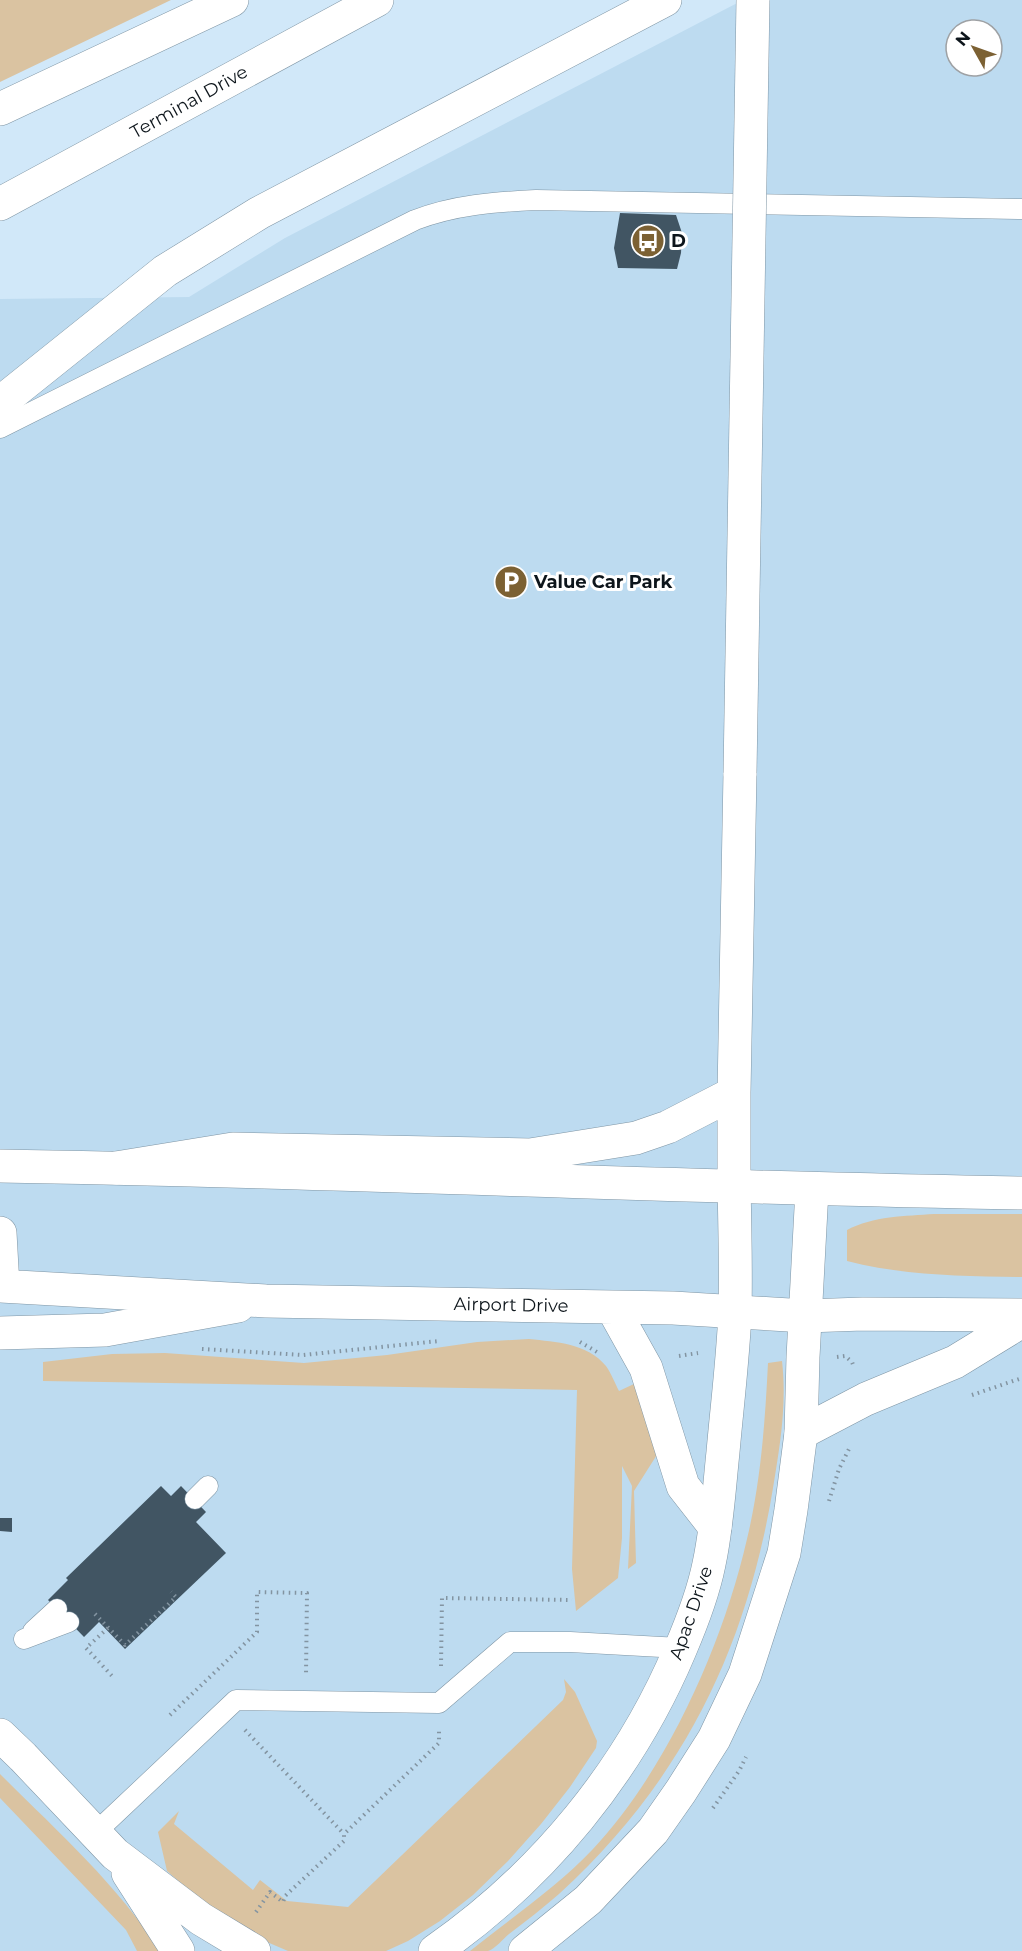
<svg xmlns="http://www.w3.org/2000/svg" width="1022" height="1951" font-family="Montserrat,sans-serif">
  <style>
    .built { fill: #bddbf0; fill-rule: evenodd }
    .green { fill: #dac3a1 }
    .building { fill: #415563 }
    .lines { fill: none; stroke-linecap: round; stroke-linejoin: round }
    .lane-casing { stroke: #7f95a4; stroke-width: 21 }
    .street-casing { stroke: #7f95a4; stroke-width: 34 }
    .secondary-casing { stroke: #7f95a4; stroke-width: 34 }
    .primary-casing { stroke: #7f95a4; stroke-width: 34 }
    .highway-casing { stroke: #7f95a4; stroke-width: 34 }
    .path { stroke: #8394a1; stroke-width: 4; stroke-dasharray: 1.5 4.5; stroke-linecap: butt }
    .lane { stroke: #fff; stroke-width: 20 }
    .street { stroke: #fff; stroke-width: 33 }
    .secondary { stroke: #fff; stroke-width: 33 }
    .primary { stroke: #fff; stroke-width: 33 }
    .highway { stroke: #fff; stroke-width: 33 }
    .highway-bridge-casing { stroke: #7f95a4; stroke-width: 34; stroke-linecap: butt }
    .highway-bridge { stroke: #fff; stroke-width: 33 }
    .labels { text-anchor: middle; stroke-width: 6; stroke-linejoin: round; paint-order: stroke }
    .street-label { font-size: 18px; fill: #0d151b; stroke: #fff }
    .poi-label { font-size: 18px; font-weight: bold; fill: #0d151b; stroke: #fff; text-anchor: start }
  </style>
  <rect width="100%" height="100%" fill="#d1e8f9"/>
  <path class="built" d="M743,0H1022V1951H0V299L189,297L285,238ZM956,30H992V66H956Z"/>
  <path class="green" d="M0,0H171L0,82Z
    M934,1214H1022V1277C962,1276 906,1276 847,1261V1230C873,1216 906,1216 934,1214Z
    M529,1339C556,1342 587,1343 606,1366C611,1373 615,1383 619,1391L636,1383L660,1450L634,1491L636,1563L628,1569L632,1486L622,1466V1538L618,1578L576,1611L572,1569L577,1390L43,1381V1362L112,1354L165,1353L304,1363L387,1355L477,1342Z
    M782,1361C787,1404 780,1446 773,1488C746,1651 682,1781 559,1894C543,1908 526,1921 509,1934C503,1939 495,1949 488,1951C483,1951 475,1951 470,1951C511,1918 556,1888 593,1849C667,1770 723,1644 747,1539C761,1481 765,1422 768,1363Z
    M564,1679L575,1692L597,1741L596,1748L570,1787L541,1824L508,1861L473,1895L440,1921L408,1941L386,1951H288L267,1942L207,1906L167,1871L158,1832L179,1811L174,1824L253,1890L260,1880L287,1901L348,1907L563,1700L566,1692Z
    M0,1774C56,1830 117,1884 160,1951H137L126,1930L0,1798Z"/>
  <path class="building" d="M620,213L676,215L682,233L681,253L677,269L618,268L614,248Z
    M161,1486L171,1496L181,1486L206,1512L196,1522L226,1553L125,1649L99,1622L84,1637L48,1600L68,1580L66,1578Z
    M0,1518H12V1532L0,1531Z"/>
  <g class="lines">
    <defs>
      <path id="lane" d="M0,428L415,220C454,205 494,202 536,200L1022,209
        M195,1499L208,1486
        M33,1631L57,1609
        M24,1639L69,1622
        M95,1833L236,1700L439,1703L510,1642H570L680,1648"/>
      <path id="street" d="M0,1735L23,1757L115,1854L201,1919L254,1951
        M128,1873L178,1951
        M435,1951C543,1876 629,1771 680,1650C692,1622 703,1594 709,1564C717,1527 719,1490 723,1452C727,1406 733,1359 735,1312C736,1270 735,1228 734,1186
        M525,1951L588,1900L653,1831L681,1791L714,1739L745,1674L784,1553L791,1510L801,1433L803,1357L812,1190"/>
      <path id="secondary" d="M0,403L165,271L259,213L665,0
        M0,1333L105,1330L238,1306"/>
      <path id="primary" d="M0,1166C341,1171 681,1188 1022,1193
        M0,1233L3,1286
        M0,1286L266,1301L673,1308L806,1316L863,1314L1022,1315
        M612,1307L646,1368L683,1486L715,1527
        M801,1433L866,1399L955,1362L1022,1321"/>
      <path id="highway" d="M0,109L232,0
        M0,204L377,0
        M116,1168L233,1149L530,1155L636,1138L668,1127L734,1093
        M734,1186V1093L740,773"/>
    </defs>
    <use href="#lane" class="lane-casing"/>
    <use href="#street" class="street-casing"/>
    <use href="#secondary" class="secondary-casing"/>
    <use href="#primary" class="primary-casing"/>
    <use href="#highway" class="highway-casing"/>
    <path class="path" d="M580,1342L597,1352
      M202,1349L303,1355L439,1341
      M679,1356L698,1353
      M837,1357L845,1356L852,1362L854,1367
      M972,1395L1022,1378
      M829,1501L839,1469L850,1447
      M95,1614L125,1645L176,1597L171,1592
      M108,1628L86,1648L113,1677
      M441,1666L442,1598L572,1600
      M170,1715L257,1632V1592L307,1593L306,1675
      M245,1730L344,1834
      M713,1808L739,1771L746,1757
      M256,1912L270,1892L283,1902L285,1896L344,1841V1834L439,1743V1730"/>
    <use href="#lane" class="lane"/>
    <use href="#street" class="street"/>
    <use href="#secondary" class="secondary"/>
    <use href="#primary" class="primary"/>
    <use href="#highway" class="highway"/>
    <defs>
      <path id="highway-bridge" d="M740,773L753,0"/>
    </defs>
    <use href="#highway-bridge" class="highway-bridge-casing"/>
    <use href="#highway-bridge" class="highway-bridge"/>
  </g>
  <defs>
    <symbol id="bus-disc" viewBox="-11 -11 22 22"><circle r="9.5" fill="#7c6133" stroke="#fff"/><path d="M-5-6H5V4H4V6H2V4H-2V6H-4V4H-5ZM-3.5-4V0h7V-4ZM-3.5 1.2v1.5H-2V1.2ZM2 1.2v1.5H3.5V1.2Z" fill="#fff"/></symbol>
    <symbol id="parking-disc" viewBox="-11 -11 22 22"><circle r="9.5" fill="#7c6133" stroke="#fff"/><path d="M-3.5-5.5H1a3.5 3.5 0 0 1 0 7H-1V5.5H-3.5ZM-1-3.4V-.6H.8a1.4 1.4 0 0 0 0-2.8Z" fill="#fff"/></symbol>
  </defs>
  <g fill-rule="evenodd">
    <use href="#bus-disc" x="629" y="222" width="38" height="38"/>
    <use href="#parking-disc" x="492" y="563" width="38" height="38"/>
  </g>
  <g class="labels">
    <g class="street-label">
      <text transform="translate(189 102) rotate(-29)" y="6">Terminal Drive</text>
      <text transform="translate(511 1305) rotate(1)" y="6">Airport Drive</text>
      <text transform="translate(691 1613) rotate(-71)" y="6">Apac Drive</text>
    </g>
    <g class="poi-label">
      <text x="671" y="247">D</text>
      <text x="534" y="588">Value Car Park</text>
    </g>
  </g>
  <g transform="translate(974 48) rotate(310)"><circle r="28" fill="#ffffff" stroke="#9ea1a4" stroke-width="1.5"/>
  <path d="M0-4.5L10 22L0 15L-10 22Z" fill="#7c6133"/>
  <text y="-9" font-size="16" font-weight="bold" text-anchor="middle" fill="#0d151b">N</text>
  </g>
</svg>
